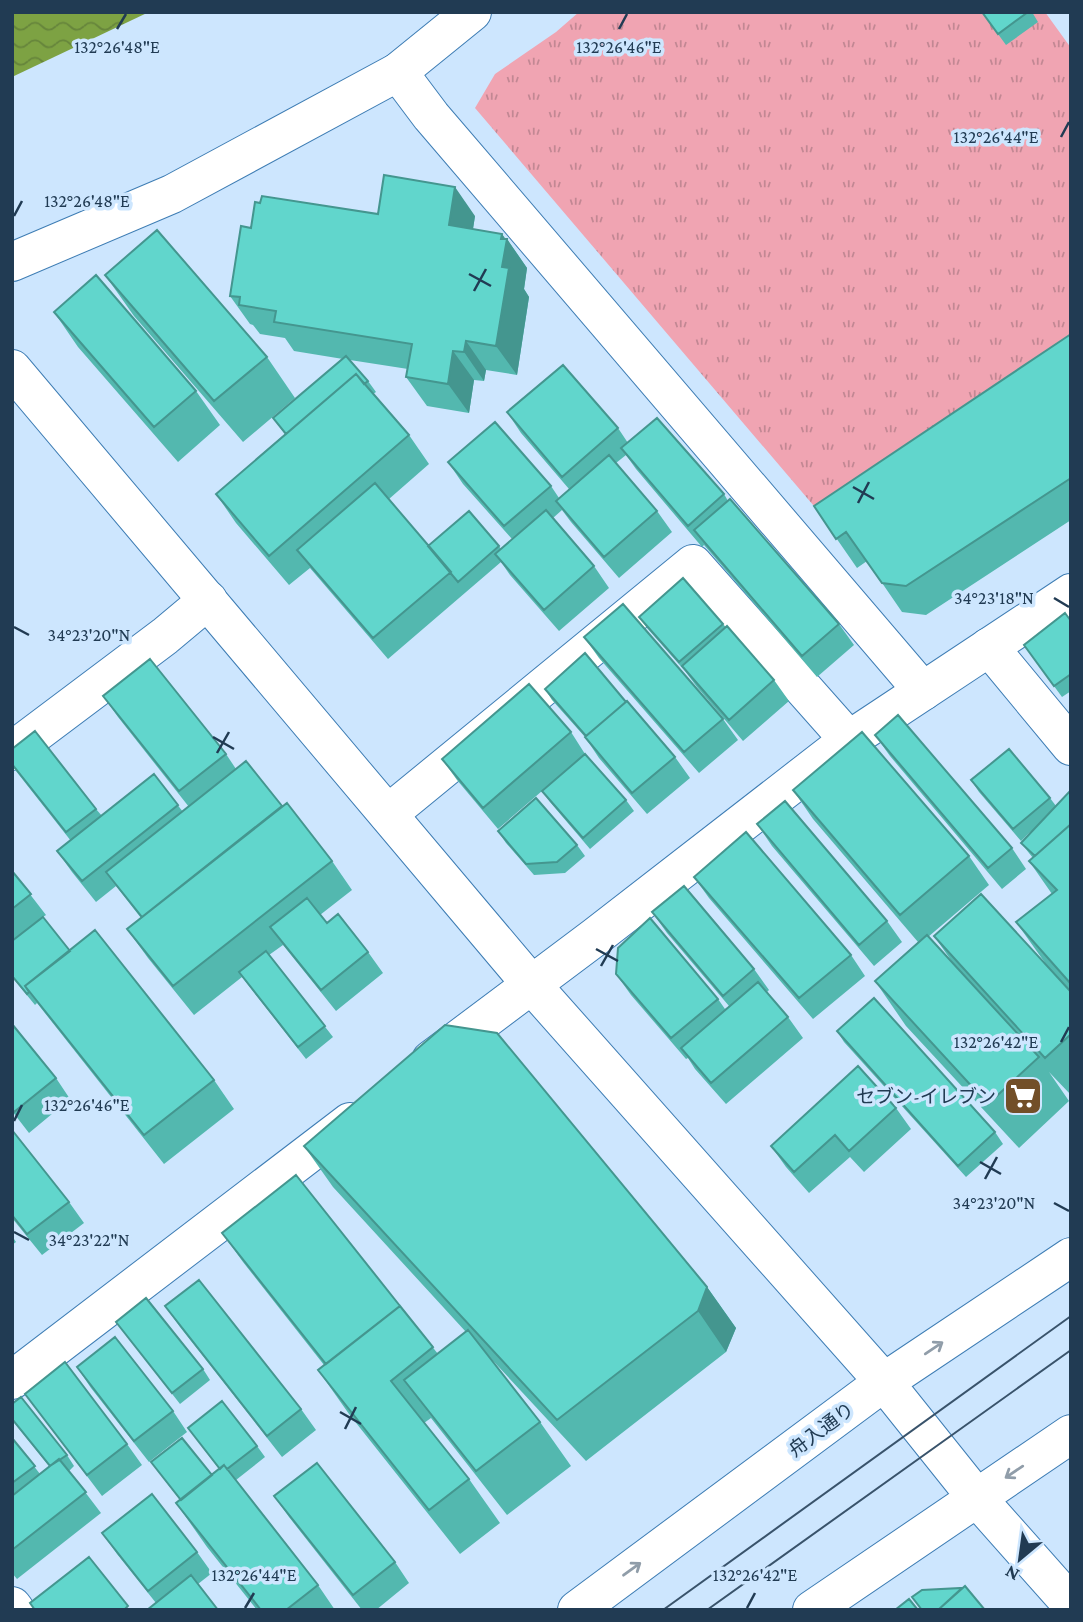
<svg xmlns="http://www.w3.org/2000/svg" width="1083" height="1622" font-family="'Crimson Pro','Noto Sans JP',serif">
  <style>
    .grass { fill: url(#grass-tufts) }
    .water { fill: url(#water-waves) }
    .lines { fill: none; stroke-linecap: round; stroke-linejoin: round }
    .street-casing { stroke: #3e7db4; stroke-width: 40 }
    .secondary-casing { stroke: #3e7db4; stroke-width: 40 }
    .street { stroke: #fff; stroke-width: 38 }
    .secondary { stroke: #fff; stroke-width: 38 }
    .tram { stroke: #39536b; stroke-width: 2 }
    .wall { fill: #53b8af }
    .shaded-wall { fill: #44968f }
    .building { fill: #61d6cc; stroke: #44968f; stroke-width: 2 }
    .oneway { stroke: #909da9 }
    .ticks { fill: none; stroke: #213b53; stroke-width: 2.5 }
    .labels { text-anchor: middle; stroke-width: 7; stroke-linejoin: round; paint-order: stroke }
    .poi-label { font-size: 19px; fill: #213b53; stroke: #cde6fe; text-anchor: end }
    .street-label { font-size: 19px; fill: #213b53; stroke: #cde6fe }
    .ticks-label { font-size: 18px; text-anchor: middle; fill: #213b53; stroke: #cde6fe; stroke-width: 7; stroke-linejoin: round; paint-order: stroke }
  </style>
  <defs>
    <pattern id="grass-tufts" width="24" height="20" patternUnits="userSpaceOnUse" patternTransform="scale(1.75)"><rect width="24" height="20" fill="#f0a4b2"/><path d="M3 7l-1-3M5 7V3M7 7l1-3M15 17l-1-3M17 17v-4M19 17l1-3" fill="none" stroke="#c28793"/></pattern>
    <pattern id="water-waves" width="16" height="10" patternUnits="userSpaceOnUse" patternTransform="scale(1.75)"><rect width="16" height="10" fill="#7da243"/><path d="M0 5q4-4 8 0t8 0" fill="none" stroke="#66853b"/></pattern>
  </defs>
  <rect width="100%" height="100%" fill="#cde6fe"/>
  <path class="grass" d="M579,12H1045L1071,48V342L819,512L475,108L495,74L556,32Z"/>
  <path class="water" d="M12,12H149L12,77Z"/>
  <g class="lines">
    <defs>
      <path id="street" d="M398,72L431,116L923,691
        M989,647L1071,746
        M12,751L165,636L208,600
        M388,814L693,564L849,740
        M12,1606L15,1610"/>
      <path id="secondary" d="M12,262L172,194L398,72L472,12
        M12,369L531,984L884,1382L976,1497L1071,1604
        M431,1060L595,937L849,740L1071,593
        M12,1380L350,1122
        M577,1610L884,1382L1071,1257
        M812,1610L1071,1434"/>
    </defs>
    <use href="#street" class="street-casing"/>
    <use href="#secondary" class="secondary-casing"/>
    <use href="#street" class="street"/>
    <use href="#secondary" class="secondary"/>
    <path class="tram" d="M663,1610L1071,1316
      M707,1610L1071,1350"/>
  </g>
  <path class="wall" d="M982,12H1032L1038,22L1006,45Z
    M378,214L475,216L473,229L502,234L505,239H507L527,268L524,289L529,297L517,375L486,370L484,381L474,380L469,413L427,406L406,377L408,369L350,360L368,381L376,392L373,394L409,435L429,464L389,499L428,546H499L501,549L512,539L463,484L448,462L551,486L559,498L569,489L521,433L507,412L618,428L628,443L724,494L728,501L839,624L854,645L817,677L704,545L702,547L636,469L626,455L616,463L657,511L672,532L619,578L571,522L562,510L553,518L594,566L609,588L559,631L510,575L501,562L388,659L310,568L289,585L236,523L216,494L285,434L273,418L343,359L294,351L285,338L260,334L253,325L250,324L230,296L251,228Z
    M105,275L267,357L295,398L243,442L134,316Z
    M54,312L196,391L220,425L178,462L78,347Z
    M1071,334V520L926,615L902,612L867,561L857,568L814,506Z
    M639,617L723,624L774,680L789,701L743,741L697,687L685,671L647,628Z
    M1071,621V691L1062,697L1024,645Z
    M584,637L723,719L738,740L699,773L599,658Z
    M545,689L626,702L675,757L690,778L647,814L599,758L585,737L552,700Z
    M103,696L226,754L236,769L282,806L332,861L352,890L320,915L327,923L368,952L383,973L336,1011L283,945L269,955L333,1037L306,1059L242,977L194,1015L148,958L127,929L141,918L116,886L96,902L72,872L57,851L71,841L12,766V749L96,809L102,816L154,774L183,812L189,807L118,717Z
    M571,732L585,754L626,800L634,811L590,849L550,802L542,791L498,829L457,780L442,759Z
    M875,735L1012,848L1026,869L1002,889L890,756Z
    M971,780L1050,798L1056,806L1071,790V1095L1049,1072L1069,1101L1019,1148L906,1026L875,981L918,942L813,819L793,790L969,856L989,885L928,937L953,963L934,936L1048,967L1016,922L1052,894L1029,861L1033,858L1021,843L1031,831L1021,841L979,792Z
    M757,824L887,921L902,942L874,966L772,846Z
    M498,831L577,845L585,856L565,873L534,875L506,843Z
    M12,871L46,915L43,917L70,951L214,1080L234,1109L164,1164L37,1003L35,1005L12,977Z
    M694,877L851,955L865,976L813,1019L709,898Z
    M652,912L754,969L769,990L767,992L788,1017L803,1038L726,1104L695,1069L688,1058L686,1059L631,995L616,974L718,999L725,1009L729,1006L667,933Z
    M12,1024L56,1078L70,1099L29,1133L12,1111Z
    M837,1031L995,1132L1003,1144L966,1177L844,1042Z
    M896,1108L911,1129L864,1172L850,1157L809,1193L786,1167L771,1146Z
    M12,1130L69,1202L84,1223L42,1255L12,1218Z
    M304,1146L707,1287L736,1328L726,1352L586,1461L483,1350L540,1422L571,1466L507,1515L431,1418L424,1423L469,1479L500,1523L460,1554L349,1414L318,1370L324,1365L243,1262L222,1233L400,1306L438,1354L466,1332L333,1187Z
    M12,1236L16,1242L12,1245Z
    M165,1306L301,1409L316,1430L282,1457L180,1327Z
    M116,1322L203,1369L210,1380L180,1404Z
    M77,1367L173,1411L187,1432L149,1462L91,1388Z
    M25,1394L127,1444L142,1465L102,1496Z
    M12,1404L67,1455L74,1466L69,1471L101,1513L17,1579L12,1573V1438L40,1474L49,1466L12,1420Z
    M188,1428L257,1446L265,1457L236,1480L318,1585L335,1610H257L207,1547L176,1503L180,1500L151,1462L212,1475L219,1469Z
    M274,1496L395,1562L409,1583L376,1610H362L289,1517Z
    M102,1533L197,1552L212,1573L198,1584L156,1603L117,1554Z"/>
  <path class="shaded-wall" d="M455,187L475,216L469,254L449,225Z
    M502,234L507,241V239L527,268L524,289L529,297L517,375L496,346L502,267L501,239Z
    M466,341L486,370L484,381L464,352Z
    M453,351L474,380L469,413L448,384Z
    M707,1287L736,1328L726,1352L698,1311Z"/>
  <path class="building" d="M982,12H1028L998,34Z
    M384,175L455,187L449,225L502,234L501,239H507L502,267L509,268L496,346L466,341L464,352L453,351L448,384L406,377L412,344L274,322L276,311L239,305L240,297L230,296L241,226L251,228L255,202L260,203L262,196L378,214Z
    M157,230L267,357L214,401L105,275Z
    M96,275L196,391L154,427L54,312Z
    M1071,334V478L906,586L882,583L846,532L836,539L814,506Z
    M346,356L368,381L364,384L356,374L286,434L273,418Z
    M563,365L618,428L562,477L507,412Z
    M356,374L409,435L269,556L216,494Z
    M657,418L724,494L688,526L621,448Z
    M495,422L551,486L504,526L448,462Z
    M609,455L657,511L604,557L556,501Z
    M375,483L451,572L373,638L297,550Z
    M730,499L839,624L802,656L694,530Z
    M546,510L594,566L544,610L495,554Z
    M469,511L499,546L458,582L428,546Z
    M683,578L723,624L679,662L639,617Z
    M623,604L723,719L684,752L584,637Z
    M1065,613L1071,621V674L1054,686L1024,645Z
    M727,626L774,680L729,720L682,666Z
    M585,653L626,702L586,736L545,689Z
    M150,659L226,754L179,791L103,696Z
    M529,684L571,732L483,808L442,759Z
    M627,701L675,757L632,793L585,737Z
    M898,715L1012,848L988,868L875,735Z
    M35,731L96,809L66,832L12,764V749Z
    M862,732L969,856L900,915L793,790Z
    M1009,749L1050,798L1013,829L971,780Z
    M585,754L626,800L583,838L542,791Z
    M246,761L282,806L142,917L106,872Z
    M154,774L178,805L82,881L57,851Z
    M1071,790V824L1035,856L1021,843Z
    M536,798L577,845L557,862L526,864L498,831Z
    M785,801L887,921L859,945L757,824Z
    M287,803L332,861L173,986L127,929Z
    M1071,824V984L1016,922L1057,890L1029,861Z
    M746,832L851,955L799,998L694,877Z
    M12,871L31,894L12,909Z
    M684,886L754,969L723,996L652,912Z
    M981,894L1071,992V1034L1045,1058L934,936Z
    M307,898L327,923L338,914L368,952L321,990L270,927Z
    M43,917L70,951L25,986L29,992L27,994L12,976V941Z
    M650,918L718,999L671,1038L616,974L618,948Z
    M95,930L214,1080L144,1135L25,986Z
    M927,935L1039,1057L988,1104L875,981Z
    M266,951L325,1026L298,1047L239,972Z
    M758,982L788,1017L711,1083L681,1048Z
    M874,998L995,1132L958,1166L837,1031Z
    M12,1024L56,1078L14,1112L12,1109Z
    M445,1025L497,1033L707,1287L698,1311L557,1420L304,1146Z
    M858,1066L896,1108L849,1151L835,1135L794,1172L771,1146Z
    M12,1130L69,1202L27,1234L12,1215Z
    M296,1175L400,1306L326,1364L222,1233Z
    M199,1280L301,1409L267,1436L165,1306Z
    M146,1298L203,1369L172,1393L116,1322Z
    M400,1306L433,1347L391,1381L469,1479L429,1510L318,1370Z
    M468,1330L540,1422L476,1471L404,1380Z
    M115,1337L173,1411L134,1441L77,1367Z
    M65,1362L127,1444L87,1475L25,1394Z
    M21,1397L67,1455L50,1466L12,1419V1404Z
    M222,1401L257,1446L227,1469L224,1465L220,1469L188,1428Z
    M12,1438L35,1466L12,1483Z
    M182,1438L212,1475L181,1500L151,1462Z
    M59,1459L86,1492L12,1550V1496Z
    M317,1463L395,1562L353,1595L274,1496Z
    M224,1465L318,1585L286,1610H261L176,1503Z
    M152,1494L197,1552L148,1591L102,1533Z
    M89,1557L128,1606L124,1610H35L30,1603Z
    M191,1575L218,1610H147Z
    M965,1586L985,1610H938Z
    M962,1588L938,1610H922L912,1597L922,1590Z
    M909,1599L918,1610H895Z"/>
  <defs><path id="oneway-shaft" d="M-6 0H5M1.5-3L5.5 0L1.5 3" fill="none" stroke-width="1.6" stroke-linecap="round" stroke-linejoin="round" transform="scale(1.75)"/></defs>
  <g class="oneway">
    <use href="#oneway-shaft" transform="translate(934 1348) rotate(-34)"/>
    <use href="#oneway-shaft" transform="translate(1014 1472) rotate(146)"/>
    <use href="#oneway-shaft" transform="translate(632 1569) rotate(-36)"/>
  </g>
  <path class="ticks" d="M117,29L126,14M619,29L627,14M1061,137L1069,122M14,216L22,201M469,274L491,286M474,291L486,269M853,487L874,499M858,503L869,482M1054,598L1069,607M14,627L29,635M213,737L234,749M217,753L229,732M596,949L618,961M601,966L613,945M1061,1042L1069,1027M14,1121L22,1105M980,1162L1001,1174M985,1179L997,1157M1054,1203L1069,1211M14,1232L29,1240M340,1412L361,1424M345,1429L356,1407M245,1608L254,1593M747,1608L755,1593"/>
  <defs>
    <symbol id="supermarket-square" viewBox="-11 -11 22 22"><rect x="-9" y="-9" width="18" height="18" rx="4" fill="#724f28" stroke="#cde6fe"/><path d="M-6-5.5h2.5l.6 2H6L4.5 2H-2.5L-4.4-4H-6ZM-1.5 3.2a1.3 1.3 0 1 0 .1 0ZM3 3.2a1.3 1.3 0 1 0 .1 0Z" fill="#fff"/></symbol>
  </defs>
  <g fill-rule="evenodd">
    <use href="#supermarket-square" x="1001" y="1074" width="44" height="44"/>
  </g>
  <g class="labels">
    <g class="poi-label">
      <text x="996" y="1103">セブン-イレブン</text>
    </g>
    <g class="street-label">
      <text transform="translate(821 1429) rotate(-37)" y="7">舟入通り</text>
    </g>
  </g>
  <g class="ticks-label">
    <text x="117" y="53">132°26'48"E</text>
    <text x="619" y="53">132°26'46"E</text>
    <text x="996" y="143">132°26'44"E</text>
    <text x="87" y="207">132°26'48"E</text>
    <text x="994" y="604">34°23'18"N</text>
    <text x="89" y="641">34°23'20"N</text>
    <text x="996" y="1048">132°26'42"E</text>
    <text x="87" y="1111">132°26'46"E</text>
    <text x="994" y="1209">34°23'20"N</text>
    <text x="89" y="1246">34°23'22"N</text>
    <text x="254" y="1581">132°26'44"E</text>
    <text x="755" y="1581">132°26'42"E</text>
  </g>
  <rect width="1083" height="1622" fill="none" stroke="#213b53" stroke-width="28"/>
  <g transform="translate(1020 1559) rotate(209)" stroke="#cde6fe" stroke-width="5" paint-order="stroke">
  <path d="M0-5L12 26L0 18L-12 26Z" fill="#213b53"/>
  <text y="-10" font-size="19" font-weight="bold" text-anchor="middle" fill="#213b53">N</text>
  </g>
</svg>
